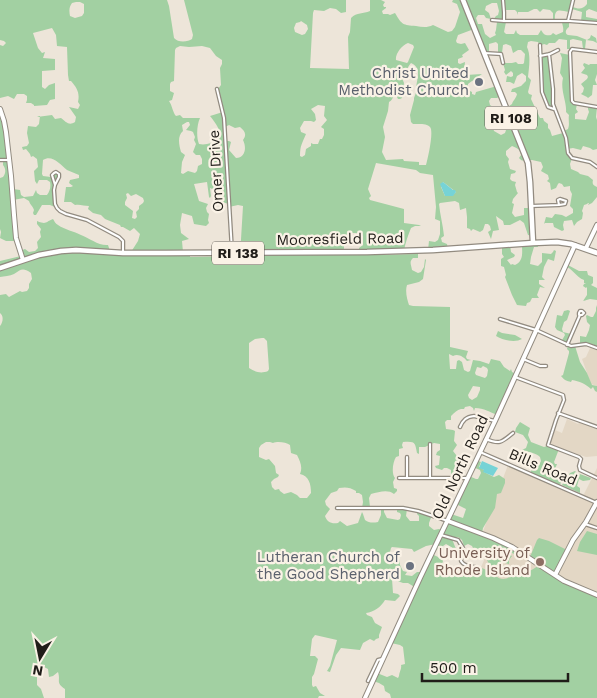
<svg xmlns="http://www.w3.org/2000/svg" width="597" height="698" font-family="'Work Sans',sans-serif">
  <style>
    .built { fill: #e3d7c5 }
    .green { fill: #a2d0a2; fill-rule: evenodd }
    .water { fill: #76d3d6 }
    .lines { fill: none; stroke-linecap: round; stroke-linejoin: round }
    .street-casing { stroke: #928b80; stroke-width: 4.5 }
    .secondary-casing { stroke: #928b80; stroke-width: 6 }
    .primary-casing { stroke: #928b80; stroke-width: 7 }
    .street { stroke: #fff; stroke-width: 2 }
    .secondary { stroke: #fff; stroke-width: 4 }
    .primary { stroke: #fff; stroke-width: 4.5 }
    .worship-dot { fill: #6b7280; stroke: #faf2e6; stroke-width: 2 }
    .education-dot { fill: #8d6e63; stroke: #faf2e6; stroke-width: 2 }
    .labels { text-anchor: middle; stroke-width: 4.5; stroke-linejoin: round; paint-order: stroke }
    .shield { fill: #faf2e6; stroke: #615d56; stroke-width: 1 }
    .shield-label { font-size: 14px; font-weight: bold; fill: #201d19 }
    .worship-label { font-size: 15px; fill: #5b616d; stroke: #faf2e6; text-anchor: end }
    .street-label { font-size: 15px; fill: #201d19; stroke: #faf2e6 }
    .education-label { font-size: 15px; fill: #785e54; stroke: #faf2e6; text-anchor: end }
  </style>
  <rect width="100%" height="100%" fill="#ede5d9"/>
  <path class="built" d="M591,346L597,348V386L591,384L582,359L586,357Z
    M567,419L578,424L580,422L597,429V456L586,457L552,445L550,442L555,430L562,433Z
    M508,465L583,496L597,468V645L473,586L493,539L482,534Z"/>
  <path class="green" d="M0,0H167L169,6L174,38C178,43 188,42 192,39L193,35L184,0H346V12L341,13L336,9L330,8L324,11L314,10L313,13L310,68L349,69L348,37L350,32L351,18C357,12 363,14 370,11V0H381L385,2L383,5L384,7H386V8L382,11L383,14H388L390,15L395,13C402,25 403,25 416,26C422,27 427,28 433,25L448,32L452,31L455,27L460,12L457,4L452,2L453,0H573L572,7C579,9 582,10 587,4V0H597V12L589,9L586,11V17L597,19V23L581,21L582,12L572,9L569,12C559,10 554,8 555,21H553V13L550,10L543,9L540,12L537,9H534L528,12H518L517,15V12L515,10H505L504,21L506,22L504,32L506,34H514L516,30L517,33L520,35H538L541,30C544,35 546,36 551,35L553,33L556,35L563,32C564,27 562,25 562,21H569V27C566,29 564,33 568,35L577,36L587,40L590,38L591,35L596,38L597,43L593,41L586,40L585,49H583L582,41L573,39L570,40V49H567V40L559,39L555,43H549L547,45L544,44L540,46L538,42L531,41L528,42L527,47C531,55 529,68 528,77L531,80L528,92L529,94L532,95L531,99L540,118H543L544,121L548,124V128L550,130L552,136L563,133L564,131L568,129C570,124 568,120 569,115L566,112C567,102 560,90 563,78L560,73L562,58L560,53L570,55L572,101L577,104L576,109L578,112L575,114V119L586,120L589,112L588,109V106L597,107L596,117L597,120V149L593,150L590,148L583,146L581,150L573,148L567,149L568,153L572,158L570,164L571,169L578,172L580,174L588,176L593,180C592,184 593,185 597,187V197L592,203L588,205L589,203H588L587,204L584,205L582,211L583,213L582,219L577,222L574,226L572,220L564,221L563,225L564,230L562,231L554,227L553,223H545L544,224L546,217L552,218L555,214L562,215L566,217L573,213V209L570,206L572,194L570,190V186L564,187L562,184L559,183L558,184L556,188L551,190L550,183L547,181L549,179L548,175L541,171L543,167L541,162L532,160L527,161L526,160C522,161 522,161 519,158L521,155C520,149 517,148 512,146L506,151V155L509,159L508,162L510,169L516,171L515,173L511,174L510,179L512,181L516,182L515,185L517,192L518,193L513,199L512,203L514,204L512,213L515,217L524,215V208H531L533,236L528,235L524,223L520,220L510,225H504L503,221L496,216L499,230L493,231L491,239L488,232L491,230L490,226L488,224H485L483,230L480,232L473,229L471,231L470,229L467,228V217L466,208L460,210L459,203L455,201L440,203L439,204C440,215 443,225 444,236L441,238L442,242L447,244L448,249L428,250L429,241L435,242L438,240L440,234V221L435,219L436,207L433,175L420,173L416,170L376,163L368,189L371,196L369,198L370,200L404,209V223L419,225L421,226H415L411,228C408,236 405,243 404,251L374,253V255L418,254V258H413C409,262 411,264 412,270L418,273L421,272L424,267L425,259L426,260L423,279L419,282L407,285C405,291 407,299 409,305L413,306L450,307V347L468,351L466,357L467,359L471,360L467,361C464,357 458,353 453,356L449,354L450,369H456L457,361L459,360L462,362L464,370L468,372L470,371L473,360L480,361L489,364L491,359L500,361L504,367L510,371L511,369L512,372L516,374L497,415C490,412 484,408 475,408L474,411L473,408L470,406L465,407L464,409H461C457,410 454,413 451,416V420H447L445,422L446,429L453,430L455,431L454,441L457,445L453,451L460,460L458,465L461,468L455,470L454,478H451V470L447,468H444L442,470L436,468L435,466L439,465L440,456L436,455L437,452L440,450V444L434,443L425,447H419V454L417,453C415,443 416,441 403,442L402,445L403,448L399,449V456L396,457C393,462 391,473 395,478L393,482L394,488L397,489V491L394,494C388,489 379,492 371,494L369,498L370,507L362,508L363,502L362,495L359,493H356V491C350,487 345,487 339,488L337,491L331,493L325,501L326,505L330,509L325,516C327,522 331,524 338,523L340,521L347,526L358,523L362,512L363,514L365,520C369,523 373,523 378,522L381,515V508H384V512L387,518L398,520L400,519L401,515L400,513L397,512V508L407,509L406,516L410,521H419V516L417,514L418,510L420,511L432,515L429,523V526L434,530L439,529L443,531L451,514L463,518L466,509L456,504L469,476L476,479H478L481,473L480,470L473,467L476,460L481,462L479,467L484,470V472L494,477L499,475L505,479V483L501,493L497,494L495,508L483,528L482,533L517,549L514,554L510,552L508,554L512,556L509,560V564C503,562 499,561 494,567C493,577 501,582 510,577C511,576 512,575 513,574C515,573 519,573 521,573C529,572 535,569 539,564L530,557L537,540L539,538L549,541L567,550L555,574L597,594V698H391L390,694L385,691L384,686L379,683L373,681L377,673L387,677L392,675L398,678L399,676C399,672 402,669 401,665L405,664L403,647L400,645L391,643L416,588L408,583H403L392,579L393,593L398,594L400,596L395,601L385,600C381,607 374,612 366,613L367,615L372,617L375,623L382,627L379,635V638L376,639L374,641L370,639L363,643L360,650L341,648L336,655L330,672L327,671L330,666L337,640L315,635L312,639L310,656H315L318,659L314,674L312,677V685L313,687L316,686L320,693L325,696H319L318,698H65V689C55,682 61,681 58,672L53,676L49,677L48,669L40,665L36,668L37,673V685L41,689L44,698H0V326C3,322 4,316 0,313V295L6,294L9,297L20,291L22,292L27,291L29,288V284L32,279L31,273C22,267 21,270 14,274C10,276 4,276 0,277V261L21,256L20,251L25,249L29,252L35,251L38,248L37,242L41,237L40,232L41,229L37,224V221C47,225 45,222 53,219C55,222 55,223 58,225C65,230 74,231 81,235C89,238 99,246 108,245L110,251L131,252L138,241L140,234L134,228L130,231L123,227H121L120,225L105,219L101,215L93,213L88,209L89,206C84,206 80,204 75,205L71,202H64L66,187H71L73,186L69,183L70,180L79,178V175C75,173 71,172 67,170C60,164 52,154 43,160L42,174L43,176L51,177L53,174H57C58,180 56,182 54,187C53,194 54,200 57,205L55,207L50,205H42L36,215H34L33,213L34,210C33,206 30,205 29,201L24,198L13,200L17,241H6L0,238L1,232L0,229V178L3,177C6,173 6,169 3,165V161L0,160V110L4,121L13,189L20,190L21,195L24,197L33,196L36,190L37,193L40,195H47C50,191 51,187 50,182L47,180H39L37,184L35,181L34,171L38,167L37,159L33,156L31,157L30,154L26,149L23,150L22,147L27,146L29,143L27,133L28,126L36,127L39,124L40,116L37,117L52,115L55,119L61,118C66,122 69,126 75,122L76,117L69,107L78,109L80,105L78,102C80,93 77,88 71,81H69L68,75L67,47L57,46L56,35L52,28L33,33L38,48L42,53L45,52L43,58L55,59V70L42,71V87L45,89L49,85L55,83V99L50,100L47,105L34,106V105L31,103H26L27,100V96L24,94H17L14,99L8,96L0,98V45L3,46L6,43L4,41L0,40ZM76,2H80L84,4V13L82,16L75,18L70,16C69,11 69,7 72,3ZM492,3H497L499,11L498,15L496,16L493,20L497,22L496,30L495,33L496,35L490,38L485,34L482,24H478L476,18L478,15H484L486,18L491,19L489,13L485,10L486,6ZM301,21L307,25L308,29L305,34L302,35L295,32L294,28L296,23L300,22ZM474,29L484,53L489,52V44L496,42L498,44V53H502L503,45L506,44L511,46L513,53L518,50H521L525,54L524,63L523,64H518L516,62L512,63H503L505,70L504,72L506,75L511,71L513,73V76L511,77L507,76L506,82H510L514,84L517,76L522,73L526,76V81L521,86L512,89L511,92H515L517,94C516,99 513,100 512,104L506,108L511,120L517,118V114L522,111L525,112L528,120L527,122L523,125L519,124L506,130L505,133L501,135L494,131L493,128L501,124H497L496,123L494,118L490,111L493,107L490,105L489,101L491,98H497L501,96L497,86L476,92L475,95L472,94V92L468,90V84L472,81L478,78L479,76L482,74L466,75L464,72L465,62L460,64L458,63V59L463,57L462,55L469,50L465,43L461,44L457,43L456,41L458,35ZM408,43L413,45L414,47L408,62L407,63L396,60C395,54 402,45 408,43ZM180,46L189,47L202,46L210,48L216,56L222,60V64L220,68L221,85L218,89L223,112L210,116C217,125 227,137 211,143C207,144 204,145 199,144C196,137 197,124 200,118H183L180,115L176,116C173,113 172,105 169,101L172,100L174,93L170,91V84L171,82L174,81L175,50L176,48ZM411,63C422,68 417,78 416,88L417,90L414,98V100L410,115L411,122L413,124C418,124 427,123 430,127C434,131 428,158 426,165H419V162L404,161L403,159L386,160L382,152L385,137L383,127L388,111L389,102C394,99 393,96 392,92L394,91L398,99H400L402,98L404,83L402,78C406,74 407,67 411,63ZM318,105L325,106L324,116L327,120L321,127L324,129V135L322,139H320L318,144H313L311,143V146L306,149L305,155L302,157L300,156C300,145 302,144 306,134L301,132L300,128L304,121H311L314,122L316,120L315,114L311,109ZM187,122H189L190,125L186,130L191,131L193,132L195,137L194,140L196,144L193,152L196,155H200L202,159V164L198,166L197,171L195,173L188,171L183,174L181,173L182,162L185,155L181,152C179,145 177,136 183,131L182,125ZM229,125L235,128L240,127C245,131 247,135 243,140C247,148 245,158 236,158L229,150L231,142L229,141H226L225,127ZM207,182L209,197L210,198L211,196L210,188C220,192 216,188 219,197C220,199 221,201 222,202L229,204V207L238,205L243,206L240,256L190,257V252H183L182,241L189,239L181,233L180,225L182,213L192,216L194,224L206,226L209,223L208,220L209,214L207,212L206,208L208,204L199,201L194,184ZM443,182L456,192L452,196H445L441,187ZM128,193L131,196L136,194L143,198L144,201L143,203L139,206V209L136,212L137,217L135,219L132,218L133,211L125,205V202L127,198L126,194ZM351,233H356L363,236V245L359,248V252H344V243L347,240ZM262,338H264L267,341L269,369L268,371C261,374 255,372 249,368V343L255,339ZM483,366L487,368L488,370L487,376L485,378L476,375L475,373L477,367L481,368ZM473,386L480,387V390L477,397L472,400L469,398L468,395ZM266,442H270L273,443C277,441 286,442 290,445L291,453L297,455C300,461 303,467 300,474C309,476 311,484 311,493L307,498H300L297,495L291,492L284,494L280,491L279,489L275,490L272,487L271,482L274,479L278,477L279,475L276,473L275,466L269,459L266,460L259,457V448L261,445ZM458,537L462,540L464,546L468,544L472,546L474,550V558H477L479,553L484,554L488,562L487,570L479,567L477,568V571L463,568V577H458L451,571L450,569L447,571H442L441,567L443,561L442,559L432,554L423,572H417L412,576L405,575L407,572L403,571L400,565L399,559L390,558L389,556L391,548L392,547L412,549L414,552L426,546L436,544L435,548L441,551L443,546L446,544L453,548V552L456,553V549L452,539Z
    M549,54L554,109L548,107L542,92L540,56Z
    M584,63L589,65L590,64H597V74L595,80L597,85H593L592,95L588,98L587,97L581,94L583,92L584,88L581,84L587,79L588,77L587,75L581,73L585,68L583,65Z
    M537,243L538,247H534L531,257L530,264L538,266L542,262V253L551,254L553,252L554,250L556,251L554,261L548,259L544,267L542,277L545,280H539V284L545,288L540,287L537,295L539,298H532L530,302L527,303L526,306L517,305L512,295L505,277L506,275L504,267L501,266V259L504,257L502,254V245H510L511,252L515,255L514,257L507,260L511,265L512,264L515,265C524,261 522,252 522,244Z
    M566,264L579,271H587L588,275L593,277V283L591,285L597,288V300L590,299L583,301L587,295V287L586,288L583,286L584,284H586L584,283V280C576,277 573,269 565,266Z
    M597,305V346L591,344H580V336L586,337L589,330L590,325L587,322L586,316L587,315L591,317H593L596,311V308Z
    M568,310L570,311L567,320L564,322L562,329L563,332L571,334L567,344L561,342L565,335L564,333L557,330L555,327L557,315L562,316L564,311Z
    M498,331L502,333L515,335L522,339C515,343 502,340 496,336Z
    M568,346H575L580,362L587,373L592,385L597,386V392L595,391L593,387L591,389C586,384 579,381 572,380L571,382C567,381 564,380 561,376L563,375L569,353V351L567,349Z
    M520,422L530,428L528,435L531,442L544,447L550,445L559,449L554,462L555,464H557L555,469C556,474 558,475 563,476L560,485L530,473L534,466L539,465L541,461L540,457C536,453 528,451 522,452V450L526,448L528,442L523,435L515,432L516,428Z
    M575,471L577,473L591,478L590,480L583,481L579,479L577,486L580,488V493L562,485L570,473Z
    M587,531L597,534V555L577,551L580,542Z"/>
  <path class="water" d="M443,182L453,190H455L456,192L453,196H445L440,184Z
    M482,461L498,468L493,476L483,472L484,470L479,468Z"/>
  <g class="lines">
    <defs>
      <path id="street" d="M503,0L504,12V21
        M492,20L504,21H570L597,23
        M568,21L573,0
        M540,45L542,92L548,107L554,109
        M597,52L572,49L570,52L572,101L574,103L597,107
        M484,53L501,54L503,63
        M549,54L553,89V104L566,138L568,153L572,158L590,162L597,167
        M540,56L550,54L558,50
        M217,89L224,118L232,251
        M0,160H9
        M55,185L52,175L54,173L56,172L59,174V177L55,185L54,190L55,204L57,208L60,211L66,214L87,220L119,237L123,241V253
        M560,199L566,201L565,204L559,205L558,200Z
        M531,206L559,205
        M580,311H582L584,313L582,315H579V313Z
        M500,319L536,330L571,346L586,344L597,348
        M567,345L580,315
        M523,359L540,366H546
        M515,377L563,395L564,400L556,420L548,445L579,457L581,459L579,466L580,470L597,478
        M558,413L597,427
        M460,427C463,420 466,417 474,416L495,421
        M486,439C500,445 502,442 513,433
        M430,444V478
        M480,452L597,503
        M399,478H467
        M407,478V457
        M337,508H403L418,511L448,521
        M585,524L597,528
        M441,535L458,540L463,548L461,561C464,566 469,566 475,567
        M368,681L378,660L382,659"/>
      <path id="secondary" d="M0,109L4,121L6,132L11,176L14,215L16,238L23,260
        M586,248L597,225
        M448,521L493,538L512,547L564,581L597,595
        M555,575L573,540L586,522L597,502
        M365,698L420,578L495,421L575,245"/>
      <path id="primary" d="M463,0L528,163L530,182L533,243
        M0,268L39,255L61,251L76,250L123,253H166L367,252L433,250L533,243L557,242L571,244L597,253"/>
    </defs>
    <use href="#street" class="street-casing"/>
    <use href="#secondary" class="secondary-casing"/>
    <use href="#primary" class="primary-casing"/>
    <use href="#street" class="street"/>
    <use href="#secondary" class="secondary"/>
    <use href="#primary" class="primary"/>
  </g>
  <g class="worship-dot">
    <circle cx="479" cy="82" r="5"/>
    <circle cx="410" cy="566" r="5"/>
  </g>
  <circle class="education-dot" cx="540" cy="562" r="5"/>
  <g class="labels">
    <g class="shield">
      <rect x="485" y="106.5" width="52" height="23" rx="4"/>
      <rect x="212" y="241.5" width="52" height="23" rx="4"/>
    </g>
    <g class="shield-label">
      <text x="511" y="123">RI 108</text>
      <text x="238" y="258">RI 138</text>
    </g>
    <g class="worship-label">
      <text x="469" y="78">Christ United<tspan x="469" dy="17">Methodist Church</tspan></text>
      <text x="400" y="562">Lutheran Church of<tspan x="400" dy="17">the Good Shepherd</tspan></text>
    </g>
    <g class="street-label">
      <text transform="translate(216 171) rotate(-93)" y="5">Omer Drive</text>
      <text transform="translate(340 239) rotate(-1)" y="5">Mooresfield Road</text>
      <text transform="translate(460 467) rotate(-65)" y="5">Old North Road</text>
      <text transform="translate(543 467) rotate(23)" y="5">Bills Road</text>
    </g>
    <g class="education-label">
      <text x="530" y="558">University of<tspan x="530" dy="17">Rhode Island</tspan></text>
    </g>
  </g>
  <g transform="translate(40 658) rotate(190)" stroke="#faf2e6" stroke-width="4" paint-order="stroke">
  <path d="M0-4L9 19L0 12L-9 19Z" fill="#201d19"/>
  <text y="-8" font-size="14" font-weight="bold" text-anchor="middle" fill="#201d19">N</text>
  </g>
  <path d="M422 673v8h146v-8" fill="none" stroke="#201d19" stroke-width="2.5"/>
  <text x="430" y="673" font-size="15" fill="#201d19" stroke="#faf2e6" stroke-width="4" paint-order="stroke">500 m</text>
</svg>
